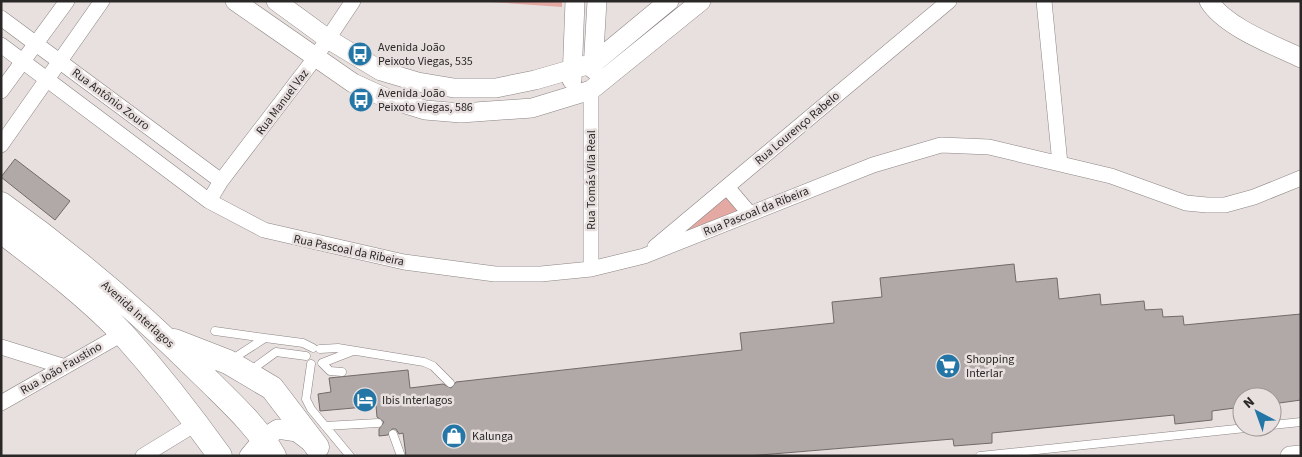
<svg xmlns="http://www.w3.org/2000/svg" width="1302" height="457" font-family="'Source Sans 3',sans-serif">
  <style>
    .green { fill: #e4a9a3 }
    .building { fill: #b0a9a8; stroke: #716a69 }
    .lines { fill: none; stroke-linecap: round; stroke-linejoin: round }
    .service-casing { stroke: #8c8584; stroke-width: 9 }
    .minor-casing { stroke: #8c8584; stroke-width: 16 }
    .tertiary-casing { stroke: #8c8584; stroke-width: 20 }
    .primary-casing { stroke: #8c8584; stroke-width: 25 }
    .service { stroke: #fff; stroke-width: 8 }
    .minor { stroke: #fff; stroke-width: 15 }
    .tertiary { stroke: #fff; stroke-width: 19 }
    .primary { stroke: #fff; stroke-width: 24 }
    .labels { text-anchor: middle; stroke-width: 5; stroke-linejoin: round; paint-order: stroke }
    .poi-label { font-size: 12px; fill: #2a2727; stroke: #e8e0df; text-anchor: start }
    .street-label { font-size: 12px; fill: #2a2727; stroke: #e8e0df }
  </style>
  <rect width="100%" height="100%" fill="#e8e0df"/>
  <path class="green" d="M478,1H562V7Z
    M730,193L744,211L682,235Z"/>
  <path class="building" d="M15,159L70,201L55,220L1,177Z
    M1014,264L1016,282L1057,278L1059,299L1100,294L1101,305L1144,301L1145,310L1162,309L1163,317L1183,316L1184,325L1301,314V400L1272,404V397H1242V407L1212,411V420L1175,424L1174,415L992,433V443L954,446L953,439L748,456H406L403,433L399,434L396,429H392L388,435L379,436V429L384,422L377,417L376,406L320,411L318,394L331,392L329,378L408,370L410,388L443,384L451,388L456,382L742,350L740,333L834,323L832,302L882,297L880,278Z"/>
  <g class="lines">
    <defs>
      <path id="service" d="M215,331L265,338
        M320,349L338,348L424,362L433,366L450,383
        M231,360L265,338L303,343L313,348
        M311,364L306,399L311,409L350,456
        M250,371L276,352L306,356
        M342,372L330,371L322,363L353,351
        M1272,425L1301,422
        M325,426L378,423
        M393,434L401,456
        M980,456L1255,427"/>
      <path id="minor" d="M1044,1L1060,164
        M1,18L221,181
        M1,45L209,201L264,230L404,262L495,274H541L591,269L644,256L873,165L941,145L989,147L1111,176L1186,203L1207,205H1225L1254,197L1301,178
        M1,91L67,1
        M1,145L102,1
        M727,187L750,214
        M209,201L221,181L315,58L353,1
        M655,247L949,1
        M591,269V90
        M1,347L62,366
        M1,403L122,334
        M143,456L197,423"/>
      <path id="tertiary" d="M235,1L353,83L386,98L425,110L461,113L532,108L591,90L701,1
        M276,1L328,39L381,71L418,82L454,88H496L535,80L594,63L669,1
        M1209,1C1225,27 1274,45 1301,58
        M593,69L597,1
        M572,80L575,1
        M249,456L264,438L278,429L297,432L310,442
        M1290,456L1301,455"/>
      <path id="primary" d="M1,204C75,257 143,315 207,379C231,403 257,426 274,456
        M1,231C43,263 87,296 123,334C157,372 190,414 220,456
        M174,341L228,362L272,388L317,447"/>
    </defs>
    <use href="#service" class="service-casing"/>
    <use href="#minor" class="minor-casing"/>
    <use href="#tertiary" class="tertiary-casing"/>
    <use href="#primary" class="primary-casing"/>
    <use href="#service" class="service"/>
    <use href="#minor" class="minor"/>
    <use href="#tertiary" class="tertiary"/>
    <use href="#primary" class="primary"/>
  </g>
  <defs>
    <symbol id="bus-disc" viewBox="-11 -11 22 22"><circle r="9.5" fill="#2476a7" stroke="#e8e0df"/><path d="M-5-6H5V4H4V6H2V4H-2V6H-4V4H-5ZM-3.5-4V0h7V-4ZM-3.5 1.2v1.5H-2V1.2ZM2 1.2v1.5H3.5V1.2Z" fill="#fff"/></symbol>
    <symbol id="supermarket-disc" viewBox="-11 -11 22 22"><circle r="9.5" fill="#2476a7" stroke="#e8e0df"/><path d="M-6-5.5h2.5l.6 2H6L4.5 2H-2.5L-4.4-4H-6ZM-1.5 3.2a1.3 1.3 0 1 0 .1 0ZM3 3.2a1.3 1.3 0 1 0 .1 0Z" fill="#fff"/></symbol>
    <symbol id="hotel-disc" viewBox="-11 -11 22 22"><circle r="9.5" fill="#2476a7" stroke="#e8e0df"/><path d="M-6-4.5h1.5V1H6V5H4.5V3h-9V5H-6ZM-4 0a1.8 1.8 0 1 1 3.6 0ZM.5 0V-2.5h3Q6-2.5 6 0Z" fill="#fff"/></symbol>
    <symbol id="shop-disc" viewBox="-11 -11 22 22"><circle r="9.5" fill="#2476a7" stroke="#e8e0df"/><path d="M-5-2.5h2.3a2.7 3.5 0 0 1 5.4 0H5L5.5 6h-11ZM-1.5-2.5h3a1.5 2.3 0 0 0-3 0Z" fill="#fff"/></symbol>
  </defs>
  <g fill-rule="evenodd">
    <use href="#bus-disc" x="346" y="40" width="28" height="28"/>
    <use href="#bus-disc" x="347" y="86" width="28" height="28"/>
    <use href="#supermarket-disc" x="934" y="352" width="28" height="28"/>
    <use href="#hotel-disc" x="351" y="386" width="28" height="28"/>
    <use href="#shop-disc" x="440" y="422" width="28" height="28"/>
  </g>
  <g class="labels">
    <g class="poi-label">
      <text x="378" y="51">Avenida João<tspan x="378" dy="14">Peixoto Viegas, 535</tspan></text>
      <text x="378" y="97">Avenida João<tspan x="378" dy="14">Peixoto Viegas, 586</tspan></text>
      <text x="966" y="363">Shopping<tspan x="966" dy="14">Interlar</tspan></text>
      <text x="382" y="404">Ibis Interlagos</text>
      <text x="472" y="440">Kalunga</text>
    </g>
    <g class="street-label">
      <text transform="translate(111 99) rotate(37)" y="4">Rua Antônio Zouro</text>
      <text transform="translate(282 102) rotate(-53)" y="4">Rua Manuel Vaz</text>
      <text transform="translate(797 128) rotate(-40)" y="4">Rua Lourenço Rabelo</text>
      <text transform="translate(591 180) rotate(-90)" y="4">Rua Tomás Vila Real</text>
      <text transform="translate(756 211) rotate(-22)" y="4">Rua Pascoal da Ribeira</text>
      <text transform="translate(349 250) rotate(12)" y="4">Rua Pascoal da Ribeira</text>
      <text transform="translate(138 314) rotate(42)" y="4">Avenida Interlagos</text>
      <text transform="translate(61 368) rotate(-30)" y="4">Rua João Faustino</text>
    </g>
  </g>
  <rect width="1302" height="457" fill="none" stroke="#2a2727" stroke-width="5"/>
  <g transform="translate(1257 412) rotate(319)"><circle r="24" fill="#e8e0df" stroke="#9c9695"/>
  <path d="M0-4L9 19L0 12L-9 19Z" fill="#2476a7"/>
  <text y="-8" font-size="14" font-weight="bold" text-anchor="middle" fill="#2a2727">N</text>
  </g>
</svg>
